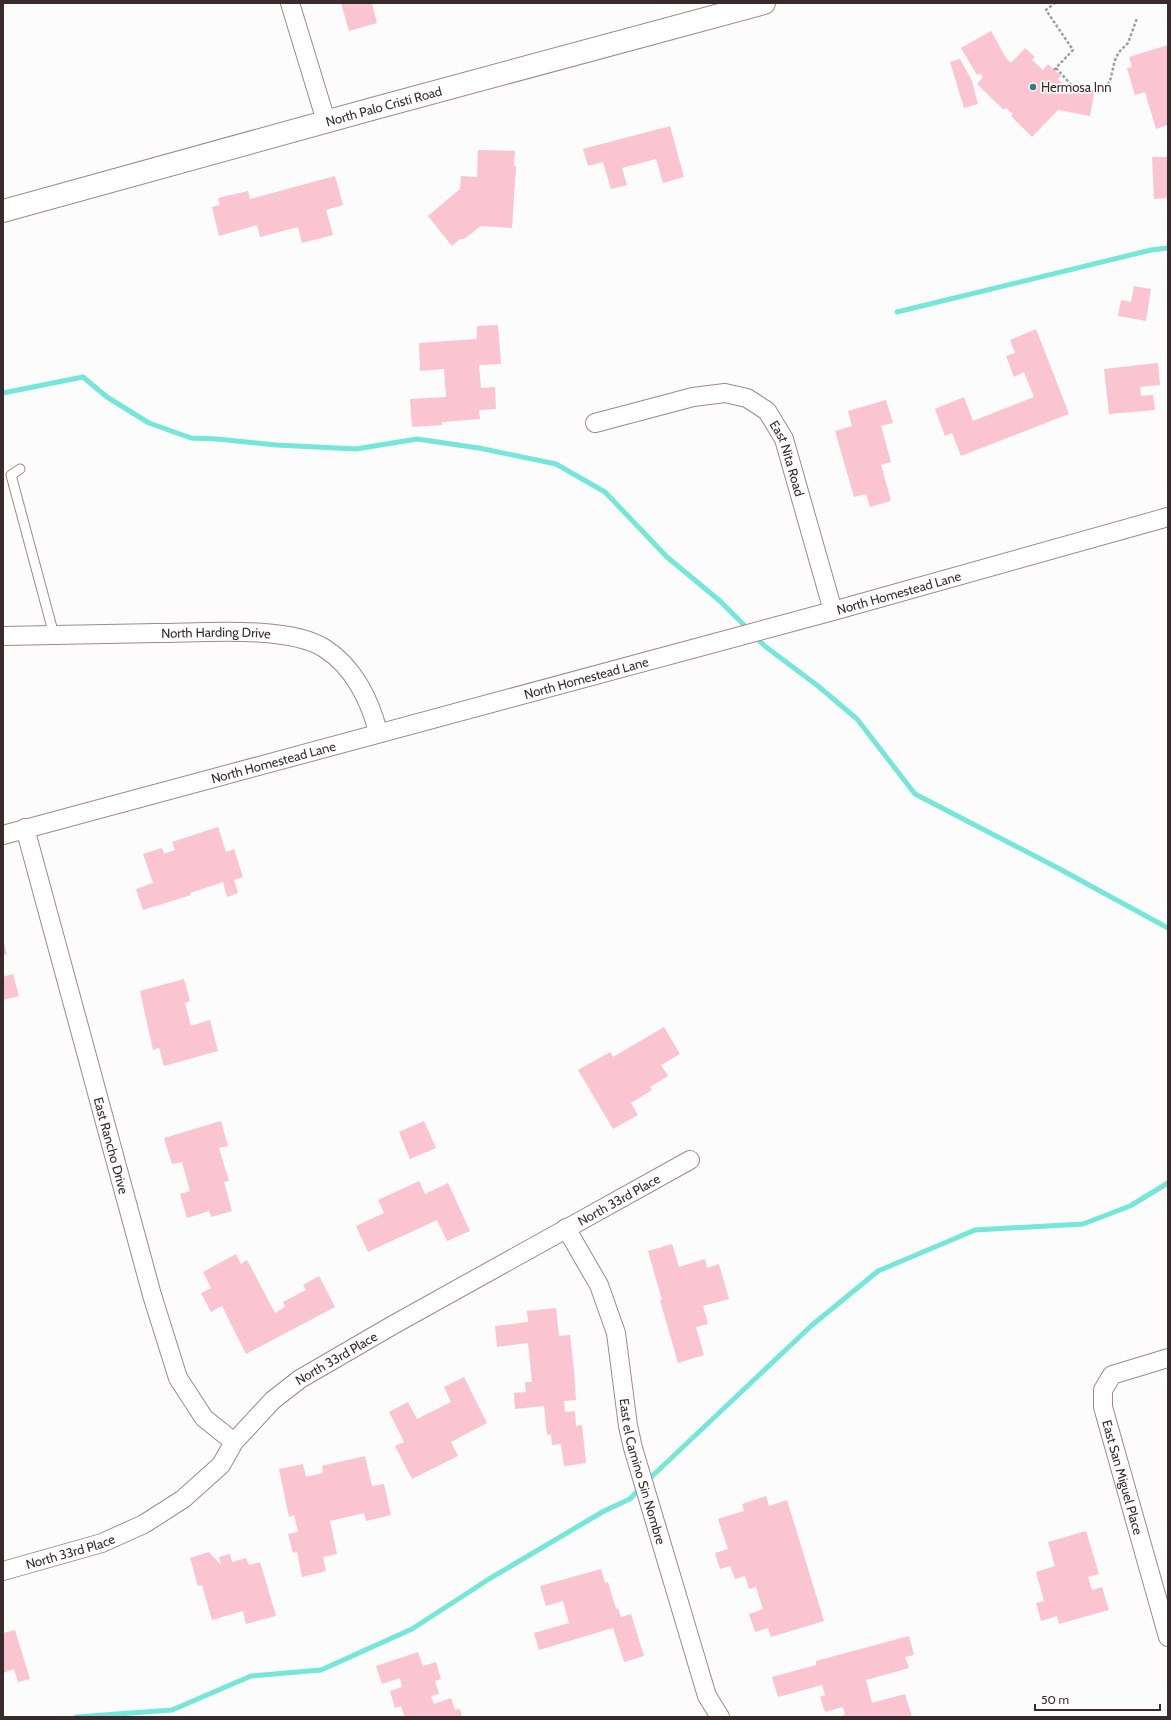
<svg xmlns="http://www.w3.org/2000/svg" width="1171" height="1720" font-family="Cabin,sans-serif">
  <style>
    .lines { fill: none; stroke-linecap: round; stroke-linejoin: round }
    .stream { stroke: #74e7d8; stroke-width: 5 }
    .building { fill: #fbc4d1 }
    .lane-casing { stroke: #a6848c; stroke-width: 11 }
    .street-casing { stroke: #a6848c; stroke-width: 20 }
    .secondary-casing { stroke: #a6848c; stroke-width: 24 }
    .path { stroke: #a39d9e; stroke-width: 2.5; stroke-dasharray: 3 2; stroke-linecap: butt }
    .lane { stroke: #fff; stroke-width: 9 }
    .street { stroke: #fff; stroke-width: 18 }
    .secondary { stroke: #fff; stroke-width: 22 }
    .poi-dot { fill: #347b72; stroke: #fcfcfc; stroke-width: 1.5 }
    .labels { text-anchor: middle; stroke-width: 3.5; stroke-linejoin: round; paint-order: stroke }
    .poi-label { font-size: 13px; fill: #392a2e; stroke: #fcfcfc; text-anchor: start }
    .street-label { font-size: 13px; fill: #392a2e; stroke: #fcfcfc }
  </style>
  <rect width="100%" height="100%" fill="#fcfcfc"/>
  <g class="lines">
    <path class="stream" d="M897,312L1151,250L1168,248
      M3,393L83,377L107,397L149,423L191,438L217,439L276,445L356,449L417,439L479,448L556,464L605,492L667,557L720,601L749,630
      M754,636L766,647L818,686L857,719L915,794L1056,867L1168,928
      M647,1481L811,1326L878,1271L975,1230L1083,1224L1130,1206L1168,1183
      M76,1717L172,1710L251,1676L321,1670L412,1629L489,1579L604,1511L630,1499L640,1488"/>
  </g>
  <path class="building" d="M341,3H372L377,23L349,31Z
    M991,31L1006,58L1011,63L1025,48L1035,57L1032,60L1043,70L1048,64L1061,76L1058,79L1067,88L1094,93L1090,116L1058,110L1032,137L1011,116L1013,114L1006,108L1004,110L977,84L983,77L980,73L977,75L961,48Z
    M1168,45V125L1156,129L1145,92L1135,95L1127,68L1132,67L1129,57Z
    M960,59L972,81L978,104L964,108L950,62Z
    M670,126L684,177L663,183L656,159L622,168L627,185L611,189L603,162L588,166L583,149Z
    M478,150L515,151L514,165L516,167L512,228L481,226L464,239H460L452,246L428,216L460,189L461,176L477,177Z
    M1152,157H1168V198L1154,199Z
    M335,176L343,205L326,210L333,235L302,243L298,227L260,237L257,225L219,236L212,207L220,205L218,198L248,191L250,199Z
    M1134,286L1151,289L1146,321L1118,316L1121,300L1131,302Z
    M498,325L501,364L479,365L481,388L495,387L496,409L479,410L480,419L442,422V425L412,427L410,399L446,397L444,369L420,371L419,343L477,339V326Z
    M1036,329L1069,414L961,456L952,433L945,436L935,409L964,397L973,421L1034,397L1024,372L1014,377L1006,356L1015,353L1010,340Z
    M1158,363L1160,385L1140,387L1141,396L1153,395L1155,410L1109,414L1104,369Z
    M886,400L893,423L881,426L891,462L881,465L891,501L870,507L866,494L854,497L835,431L852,426L848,411Z
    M218,827L226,852L234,849L243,877L234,880L238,893L227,897L223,882L190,893L191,895L143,910L136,889L153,883L143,854L162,848L164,854L175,850L172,842Z
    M3,940L7,954L3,955Z
    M13,974L19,996L3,1000V977Z
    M184,979L190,1001L185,1003L191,1026L210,1020L218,1051L164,1066L159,1048L153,1050L140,991Z
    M664,1027L680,1054L661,1065L668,1076L650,1087L652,1090L631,1103L638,1115L613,1129L578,1070L610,1052L613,1057Z
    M221,1121L228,1146L219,1148L229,1181L224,1182L232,1211L211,1217L209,1211L187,1218L180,1194L190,1191L182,1162L172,1164L164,1138Z
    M424,1121L436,1148L410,1159L399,1132Z
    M419,1181L425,1194L448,1183L470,1231L447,1241L437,1220L368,1252L356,1226L384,1213L378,1200Z
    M672,1244L679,1267L705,1259L707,1268L719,1264L729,1299L703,1306L708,1324L696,1327L704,1355L678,1363L660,1300H662L648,1251Z
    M236,1254L241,1264L247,1260L275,1313L285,1307L283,1302L306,1290L303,1285L319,1276L335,1307L246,1354L222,1306L211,1312L201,1293L211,1288L203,1272Z
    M556,1308L559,1336L570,1335L574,1370L576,1400L564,1401L565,1412L575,1411L576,1426L582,1425L586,1463L564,1466L561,1444L552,1445L551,1434L547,1435L544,1406L515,1409L514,1393L526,1392L525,1382H532L528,1343L497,1347L495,1326L528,1322L527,1311Z
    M464,1377L487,1423L451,1442L458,1456L412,1479L395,1446L404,1442L389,1412L408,1402L417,1419L451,1402L444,1387Z
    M365,1456L372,1486L384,1484L391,1515L366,1521L364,1513L330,1521L337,1554L323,1557L326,1571L302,1577L297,1552L293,1553L288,1534L298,1532L294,1515L289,1517L279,1469L303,1464L306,1477L323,1473L322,1466Z
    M766,1496L769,1506L787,1500L824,1621L771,1637L768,1628L755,1632L749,1614L763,1609L756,1587L749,1589L745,1576L735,1579L730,1566L720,1569L715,1553L728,1549L718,1519L744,1511L742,1504Z
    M1086,1531L1099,1574L1088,1577L1092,1590L1102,1587L1109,1610L1059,1624L1057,1616L1041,1621L1036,1603L1044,1601L1036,1572L1055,1566L1048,1542Z
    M209,1552L221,1565L219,1557L230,1554L232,1562L246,1558L249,1565L260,1562L276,1616L246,1624L243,1611L212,1620L202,1585L198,1586L190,1558Z
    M601,1569L605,1583L608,1582L616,1609L618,1608L621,1617L631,1614L644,1656L624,1662L613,1628L539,1650L534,1633L569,1623L563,1601L546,1606L540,1586Z
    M15,1630L30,1679L18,1682L14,1669L3,1673V1633Z
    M909,1636L914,1655L905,1657L909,1668L866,1680L872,1703L905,1694L912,1717H838L845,1715L843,1707L825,1712L820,1697L825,1695L822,1685L778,1697L772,1677L816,1665V1661Z
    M418,1652L423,1666L436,1662L441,1679L435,1681L439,1694L431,1696L434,1704L451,1698L455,1710L460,1709L462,1717H405L401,1706L395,1708L390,1691L402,1687L400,1678L382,1684L376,1666Z"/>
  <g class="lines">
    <defs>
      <path id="lane" d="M20,469L11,475L54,635"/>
      <g id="street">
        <path d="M290,3L326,121"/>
        <path id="s1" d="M595,423L693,397L725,393L747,398L767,411L784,439L833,611"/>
        <path id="s2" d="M3,636C54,635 106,634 157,633C201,633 288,625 324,648C353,666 370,700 378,732"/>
        <path id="s3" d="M25,828L152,1295L178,1378L204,1418L234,1442"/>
        <path id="s4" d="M3,835L833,611L1168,517"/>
        <path id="s5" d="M566,1228L599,1285L616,1333L628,1426L633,1448L707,1696L720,1717"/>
        <path id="s6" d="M1168,1358L1112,1375L1103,1390V1407L1168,1637"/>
        <path id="s7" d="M3,1571L102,1543L144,1524L183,1499L221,1465L234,1442L273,1400L300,1379L393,1325L690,1160"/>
      </g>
      <g id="secondary">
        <path id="s8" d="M3,211L372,109L764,3"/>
      </g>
    </defs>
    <use href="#lane" class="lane-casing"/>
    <use href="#street" class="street-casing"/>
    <use href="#secondary" class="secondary-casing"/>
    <path class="path" d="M1056,68L1074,88L1101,93L1110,81L1115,60L1119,52L1128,43L1137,18
      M1054,70L1073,50L1046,10L1055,3"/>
    <use href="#lane" class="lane"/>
    <use href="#street" class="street"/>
    <use href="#secondary" class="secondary"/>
  </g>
  <circle class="poi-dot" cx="1033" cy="87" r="4"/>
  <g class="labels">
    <g class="poi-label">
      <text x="1041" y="92">Hermosa Inn</text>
    </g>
    <g class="street-label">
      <text dy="5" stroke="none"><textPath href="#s8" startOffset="395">North Palo Cristi Road</textPath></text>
      <text dy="5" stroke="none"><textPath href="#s1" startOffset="232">East Nita Road</textPath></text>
      <text dy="5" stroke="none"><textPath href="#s4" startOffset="928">North Homestead Lane</textPath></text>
      <text dy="5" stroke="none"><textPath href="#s2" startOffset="213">North Harding Drive</textPath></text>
      <text dy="5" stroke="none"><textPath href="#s4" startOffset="604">North Homestead Lane</textPath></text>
      <text dy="5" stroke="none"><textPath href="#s4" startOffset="280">North Homestead Lane</textPath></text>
      <text dy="5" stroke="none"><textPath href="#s3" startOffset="329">East Rancho Drive</textPath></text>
      <text dy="5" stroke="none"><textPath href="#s7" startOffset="730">North 33rd Place</textPath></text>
      <text dy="5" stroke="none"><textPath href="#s7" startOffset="406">North 33rd Place</textPath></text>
      <text dy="5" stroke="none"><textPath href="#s5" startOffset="258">East el Camino Sin Nombre</textPath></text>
      <text dy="5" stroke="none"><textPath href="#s6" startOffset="166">East San Miguel Place</textPath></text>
      <text dy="5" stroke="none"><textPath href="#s7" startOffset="70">North 33rd Place</textPath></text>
    </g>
  </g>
  <rect width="1171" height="1720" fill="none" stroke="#392a2e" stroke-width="8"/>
  <path d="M1035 1704v6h125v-6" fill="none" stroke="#392a2e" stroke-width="2"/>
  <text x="1041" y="1704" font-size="12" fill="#392a2e" stroke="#fcfcfc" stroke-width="3" paint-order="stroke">50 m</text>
</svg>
